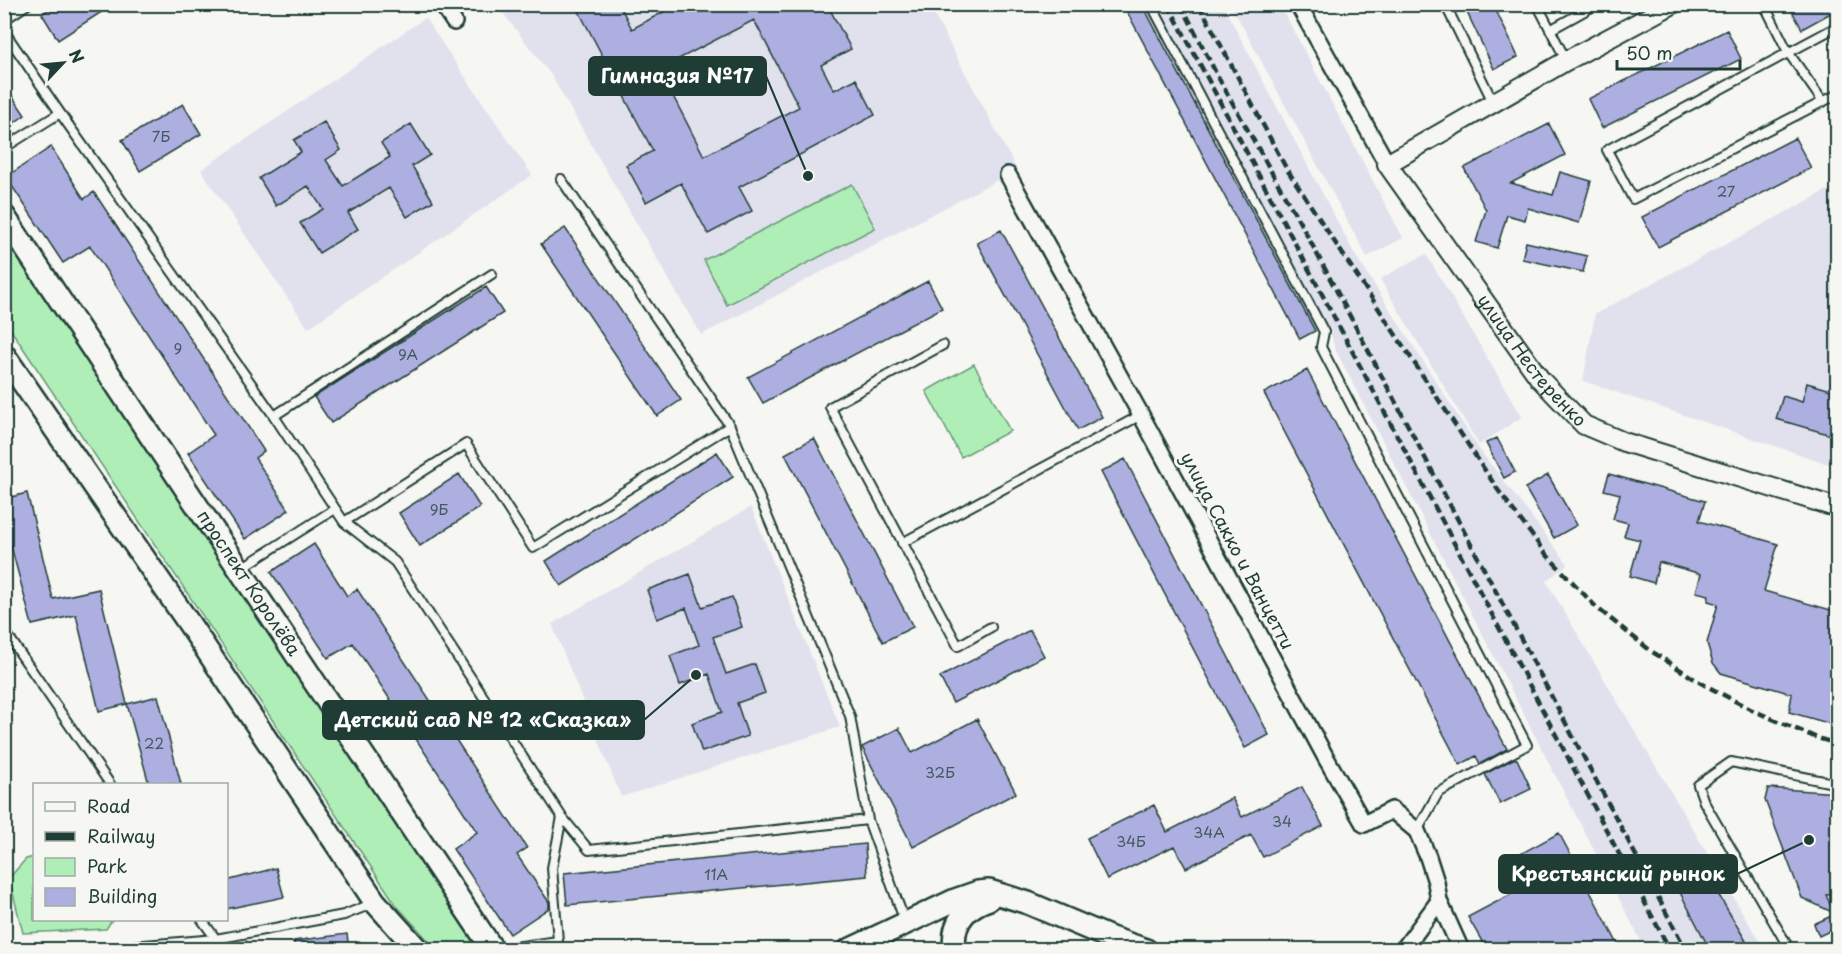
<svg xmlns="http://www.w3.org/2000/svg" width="1842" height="954" font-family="'Playpen Sans',sans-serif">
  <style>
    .built { fill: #e0e1ed }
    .green { fill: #afefb7; stroke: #679676; stroke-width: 1.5 }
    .building { fill: #aeafe1; stroke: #1f3d34; stroke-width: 1.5; fill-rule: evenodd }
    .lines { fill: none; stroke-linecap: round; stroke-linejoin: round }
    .service-casing { stroke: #1f3d34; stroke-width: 12 }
    .minor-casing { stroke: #1f3d34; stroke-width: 20 }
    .tertiary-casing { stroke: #1f3d34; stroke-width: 22 }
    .secondary-casing { stroke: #1f3d34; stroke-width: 26 }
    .service { stroke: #f6f6f2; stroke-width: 8 }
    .minor { stroke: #f6f6f2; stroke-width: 15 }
    .tertiary { stroke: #f6f6f2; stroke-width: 18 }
    .secondary { stroke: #f6f6f2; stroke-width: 21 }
    .rail { stroke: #1f3d34; stroke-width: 4.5; stroke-dasharray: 9 4.5; stroke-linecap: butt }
    .labels { text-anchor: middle; stroke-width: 6; stroke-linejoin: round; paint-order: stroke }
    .number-label { font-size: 15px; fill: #435a5f }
    .street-label { font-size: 18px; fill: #1f3d34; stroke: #f6f6f2 }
    .leader { fill: none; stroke: #1f3d34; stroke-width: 2 }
    .callout-dot { fill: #1f3d34; stroke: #f6f6f2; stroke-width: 2 }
    .callout { fill: #1f3d34; stroke: #1f3d34; stroke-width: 2 }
    .callout-label { font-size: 20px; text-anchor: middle; font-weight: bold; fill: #fff }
  </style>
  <rect width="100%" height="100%" fill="#f6f6f2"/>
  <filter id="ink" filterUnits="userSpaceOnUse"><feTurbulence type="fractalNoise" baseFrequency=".0167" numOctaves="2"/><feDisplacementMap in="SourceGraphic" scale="12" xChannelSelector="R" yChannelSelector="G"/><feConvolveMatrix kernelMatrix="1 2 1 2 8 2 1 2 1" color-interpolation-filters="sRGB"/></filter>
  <g filter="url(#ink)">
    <path class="built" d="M497,5H929L1017,170L701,335L551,75Z
      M1123,5H1223L1354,253L1479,449L1568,564L1546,581L1764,949H1645L1334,347L1330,327L1315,331L1300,339Z
      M1231,5H1280L1403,238L1367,257Z
      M425,18L532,175L308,328L201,170Z
      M1837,185V467L1583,381L1595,314Z
      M1426,254L1522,417L1479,445L1380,279Z
      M751,507L840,727L621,797L552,624Z"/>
    <path class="green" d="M852,184L875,228L727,305L704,260Z
      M4,228L486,949H436L397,906L5,321Z
      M974,364L1010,431L961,457L926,391Z
      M34,857V920H112L106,929L23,933L9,878L26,859Z"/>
    <path class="building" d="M57,4H114L58,40L42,14Z
      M575,4H619L632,29L678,4H827L851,49L821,65L834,90L856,79L875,115L739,187L752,211L708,234L681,183L646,202L626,165L653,151ZM754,20L799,107L704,156L659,69Z
      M1123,4H1142L1315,331L1300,339Z
      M1463,4H1493L1518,57L1494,69Z
      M1788,4H1838V9L1802,29Z
      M1727,30L1741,59L1602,128L1588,99Z
      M4,84L25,115L4,130Z
      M183,104L201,134L140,171L122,140Z
      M324,122L341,150L326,160L343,186L390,157L381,143L411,124L430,155L412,166L433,201L407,217L389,188L348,213L358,229L319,253L300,223L323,209L308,186L276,206L259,178L301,152L294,140Z
      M1549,124L1565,155L1511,183L1553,195L1560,172L1591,181L1579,223L1528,208L1525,220L1507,215L1497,248L1476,242L1486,210L1464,168Z
      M1795,138L1811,168L1658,247L1642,217Z
      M51,147L84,199L94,192L264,451L255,458L289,510L245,539L188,453L214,435L90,246L63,263L6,177Z
      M565,228L681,400L657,416L541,244Z
      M1001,230L1102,417L1078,430L977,243Z
      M1526,242L1587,256L1583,272L1522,259Z
      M928,281L942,308L763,403L748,377Z
      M486,287L503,313L331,423L314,397Z
      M1307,370L1507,749L1480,764L1476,756L1460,765L1264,393Z
      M1807,383L1838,392V437L1776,419L1783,396L1802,402Z
      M814,438L913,627L883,642L785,454Z
      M1497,438L1515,472L1504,478L1486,443Z
      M717,452L733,477L561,586L546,561Z
      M1125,459L1269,735L1245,748L1101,472Z
      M459,474L480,507L420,546L399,513Z
      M1609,474L1705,501L1699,521L1778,544L1764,591L1838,612V726L1789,712L1792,694L1721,673L1713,663L1707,643L1718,604L1708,601L1709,595L1696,592L1701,574L1659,562L1654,583L1630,576L1640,540L1624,536L1628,523L1613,519L1620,494L1604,490Z
      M1548,475L1577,525L1554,538L1525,488Z
      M27,493L53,599L99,589L127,704L99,711L76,615L32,625L7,531H4V499Z
      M314,544L347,596L357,589L527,848L517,855L549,902V908L510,934L453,849L477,832L353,643L328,658L271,572Z
      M690,574L702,607L732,597L742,627L713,637L726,674L755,664L765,693L737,703L748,736L702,752L692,723L722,712L709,674L680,685L670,656L699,645L686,608L657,619L647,590Z
      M1030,630L1044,656L953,703L940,677Z
      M158,696L181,784H149L127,704Z
      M977,719L1016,793L913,847L862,747L899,728L912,753Z
      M1513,759H1517L1531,789L1500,804L1485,774Z
      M1302,787L1323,826L1263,857L1251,835L1186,868L1174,846L1107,879L1087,838L1154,805L1167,832L1232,798L1242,817Z
      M1768,788L1838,793V894L1826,895L1834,913L1802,898L1765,800Z
      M1559,833L1621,950H1487L1468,917L1525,887L1511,859Z
      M865,844L867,876L567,905L564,873Z
      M1698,860L1746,941L1730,950H1710L1671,875Z
      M276,868L284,897L226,909V881Z
      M1838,913V927L1819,936L1814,924Z
      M347,934L349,950H294V941Z"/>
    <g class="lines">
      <defs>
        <path id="service" d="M1151,4L1324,332L1321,347L1527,745L1438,793L1417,831
          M1445,4L1493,102
          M1537,4L1566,60
          M1764,4L1788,52L1823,102
          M4,20L28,4
          M1838,26L1607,150L1633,199L1838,94
          M1550,30L1597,4
          M4,31L60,113L274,416L344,522L395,562L562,817
          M4,148L60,113
          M561,179L730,426L850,716L868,820L905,922
          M943,345L830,407L958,646L991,627
          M274,416L492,274
          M344,522L466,444L533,548L730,426
          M902,543L1141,415
          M240,569L335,509
          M4,630L110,784
          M202,920L216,939
          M84,950L216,939L344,915L374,903
          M510,950L514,947L558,941L552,868L562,817L589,850L868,820
          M1790,950L1704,802L1698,785L1731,762L1838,784"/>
        <path id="minor" d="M442,4L454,22
          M1298,4L1387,164
          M1008,175L1141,415L1326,758L1364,824L1392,810L1417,831L1428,857L1436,882L1439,901L1461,950
          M1403,950L1439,901"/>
        <g id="tertiary">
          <path id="s1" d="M1673,4L1566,61L1387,164L1540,379L1584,425L1624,442L1838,508"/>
        </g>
        <g id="secondary">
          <path id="s2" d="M4,216L493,950"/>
          <path d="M4,355L188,622L375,902L418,950"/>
          <path d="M849,950L955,900L978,892L989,891L1028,903L1111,938L1146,950"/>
          <path d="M955,950C951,924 964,907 989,899"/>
        </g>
      </defs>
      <use href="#service" class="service-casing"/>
      <use href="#minor" class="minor-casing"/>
      <use href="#tertiary" class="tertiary-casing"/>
      <use href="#secondary" class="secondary-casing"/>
      <use href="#service" class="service"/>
      <use href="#minor" class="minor"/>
      <use href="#tertiary" class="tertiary"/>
      <use href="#secondary" class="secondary"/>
      <path class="rail" d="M1168,4L1670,950
        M1181,4L1218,77L1308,237L1686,950
        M1199,4L1286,168L1498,490L1546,554L1597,608L1651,651L1701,683L1752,710L1817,738L1838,744"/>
    </g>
  </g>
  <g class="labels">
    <g class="number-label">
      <text x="161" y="142">7Б</text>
      <text x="1726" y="197">27</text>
      <text x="178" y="354">9</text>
      <text x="408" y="360">9А</text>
      <text x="439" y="515">9Б</text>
      <text x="154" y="749">22</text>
      <text x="940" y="778">32Б</text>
      <text x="1282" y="827">34</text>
      <text x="1209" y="838">34А</text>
      <text x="1131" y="847">34Б</text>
      <text x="716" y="880">11А</text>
    </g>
    <g class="street-label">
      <text dy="6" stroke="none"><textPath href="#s1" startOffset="572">улица Нестеренко</textPath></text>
      <text transform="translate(1237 551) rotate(62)" y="6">улица Сакко и Ванцетти</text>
      <text dy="6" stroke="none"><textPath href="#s2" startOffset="441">проспект Королёва</textPath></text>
    </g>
  </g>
  <path class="leader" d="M808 176L766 76M696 675L644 720M1809 840L1737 874"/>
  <g class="callout-dot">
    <circle cx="808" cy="176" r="6"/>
    <circle cx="696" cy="675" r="6"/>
    <circle cx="1809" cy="840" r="6"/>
  </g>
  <g class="callout">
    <rect x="589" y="57" width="177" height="38" rx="6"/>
    <rect x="323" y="701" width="321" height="38" rx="6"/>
    <rect x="1499" y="855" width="238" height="38" rx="6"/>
  </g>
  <g class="callout-label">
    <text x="677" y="83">Гимназия №17</text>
    <text x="483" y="727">Детский сад № 12 «Сказка»</text>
    <text x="1618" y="881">Крестьянский рынок</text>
  </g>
  <rect width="1842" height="954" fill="none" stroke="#f6f6f2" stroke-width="24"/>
  <rect x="12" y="12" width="1818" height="930" fill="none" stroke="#1f3d34" stroke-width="2" filter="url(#ink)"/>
  <rect x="33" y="783" width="195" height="138" fill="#f6f6f2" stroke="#a0aca6" stroke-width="1.5"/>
  <rect x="45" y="802" width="30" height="9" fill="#f6f6f2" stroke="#a0aca6" stroke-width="1.5"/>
  <text x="87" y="813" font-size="18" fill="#1f3d34">Road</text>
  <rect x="45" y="832" width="30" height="9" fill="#1f3d34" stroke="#a0aca6" stroke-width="1.5"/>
  <text x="87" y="843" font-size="18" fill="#1f3d34">Railway</text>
  <rect x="45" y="858" width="30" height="18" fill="#afefb7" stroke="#a0aca6" stroke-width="1.5"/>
  <text x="87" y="873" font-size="18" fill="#1f3d34">Park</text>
  <rect x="45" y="888" width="30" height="18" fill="#aeafe1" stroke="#a0aca6" stroke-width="1.5"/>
  <text x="87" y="903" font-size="18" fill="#1f3d34">Building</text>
  <g transform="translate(63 63) rotate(64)" stroke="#f6f6f2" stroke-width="4.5" paint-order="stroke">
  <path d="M0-4.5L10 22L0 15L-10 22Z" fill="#1f3d34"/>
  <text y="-9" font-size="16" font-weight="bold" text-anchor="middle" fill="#1f3d34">N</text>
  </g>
  <path d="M1617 60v9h123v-9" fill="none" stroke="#1f3d34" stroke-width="3"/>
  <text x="1626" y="60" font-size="18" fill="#1f3d34" stroke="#f6f6f2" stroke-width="4.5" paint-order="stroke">50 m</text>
</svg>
